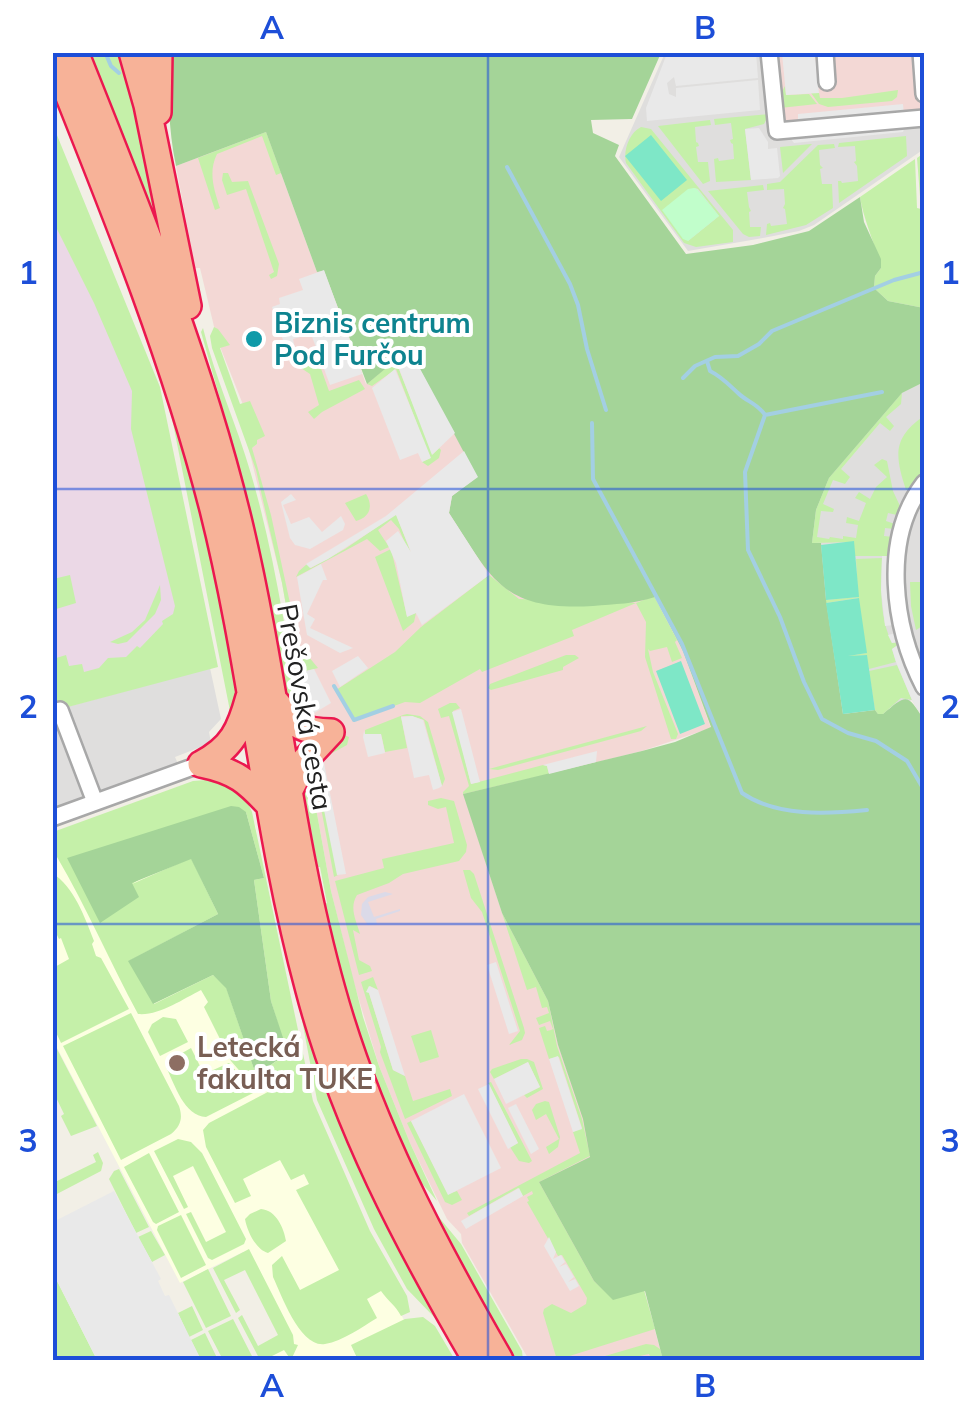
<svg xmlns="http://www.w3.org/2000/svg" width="977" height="1413" font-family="Mulish,sans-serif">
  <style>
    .residential { fill: #dfdedd }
    .commercial { fill: #f3d8d5 }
    .industrial { fill: #ebd8e6 }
    .education { fill: #fdffe2 }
    .grass { fill: #c5f0a9; fill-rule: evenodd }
    .forest { fill: #a4d498 }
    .park { fill: #c1fecb }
    .pitch { fill: #7ee7c7 }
    .parking { fill: #e9e9e9 }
    .plaza { fill: #dbdae8 }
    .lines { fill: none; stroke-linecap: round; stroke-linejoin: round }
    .stream { stroke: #a3cfe3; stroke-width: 4 }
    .minor-casing { stroke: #a8a8a8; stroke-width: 20 }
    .trunk-casing { stroke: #eb184f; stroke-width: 30 }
    .minor { stroke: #fff; stroke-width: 15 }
    .trunk { stroke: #f7b298; stroke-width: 25 }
    .grid { fill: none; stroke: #1d4ed8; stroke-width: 2.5; stroke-opacity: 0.55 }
    .culture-dot { fill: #0f9aa8; stroke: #fff; stroke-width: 4 }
    .education-dot { fill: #8d6e63; stroke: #fff; stroke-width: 4 }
    .labels { text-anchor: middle; stroke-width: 8; stroke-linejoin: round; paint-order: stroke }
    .culture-label { font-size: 28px; font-weight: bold; fill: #0d838f; stroke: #fff; text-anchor: start }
    .street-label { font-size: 28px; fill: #212121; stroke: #fff }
    .education-label { font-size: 28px; font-weight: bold; fill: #785e54; stroke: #fff; text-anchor: start }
    .neatline { fill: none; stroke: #1d4ed8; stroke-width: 4 }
    .grid-label { font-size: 32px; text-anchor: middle; font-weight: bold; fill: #1d4ed8 }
  </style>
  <rect width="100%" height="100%" fill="#f2efe6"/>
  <path class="residential" d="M665,53H769L924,118V149L814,225L799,231L763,238L688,251L619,157Z
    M924,382V720L912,700L889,708L843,714L812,543L829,478L902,393Z
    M210,668L221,719L209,732L211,743L175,757L183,775L53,818L52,711Z"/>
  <path class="commercial" d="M769,53H921L924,118L777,131Z
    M266,132L317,272L324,270L366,384L409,348L478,477L654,596L683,651L711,728L642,751L464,795L502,913L548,1001L558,1045L644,1290L663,1360H529L462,1243L461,1234L447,1219L410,1143L379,1066L353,980L331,891L308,764L307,724L282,583L249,450L257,444V440L217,339L200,268H195L176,166Z"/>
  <path class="industrial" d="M52,203L127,354L210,668L53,711Z"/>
  <path class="education" d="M206,780L248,803L256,828L271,1001L396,1305L404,1320L448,1360H254L290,1343L243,1252L180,1283L53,1040V837Z"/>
  <path class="grass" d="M88,53H124L164,243Z
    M785,86L786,95L809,94L817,104L780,108L779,97Z
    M898,90L897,97L892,101L828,107L819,104L811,93H819L820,98H842Z
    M769,114L764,124L745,129L751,180L716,182L714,159L718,158L719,161L734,159L733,144L731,143L730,140L733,139L731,123L715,125L714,119Z
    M710,120L711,125L695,127L696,142L698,143L699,146L696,147L698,162H708L710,181L703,184L658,126Z
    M52,123L160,387L218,667L53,711V659L66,655L69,666L82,664L84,672L99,668L108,658L126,657L137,646L140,648L163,624L162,621L173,614L175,606L131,429L132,391L94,303L53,221Z
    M641,127L651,129L733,230V242L696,247L684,243L626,163C623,151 629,133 641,127ZM694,188L698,189L719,216L688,241Z
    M266,132L281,173L276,175L262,136L217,154C208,172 214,190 220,208L215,210L198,158Z
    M906,136L907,156L839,203L838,181H841L842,183L858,181L857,166L854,162L856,161L855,146L838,147L839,143Z
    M811,144H812L783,173L780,147Z
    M834,144L835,148L819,150L820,165L823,168L820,169L822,184H832L833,208L806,225L766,235L767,224L770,223L771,226L787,224L785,209L783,208L785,204L784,189L767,190V184L780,182L818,145Z
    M924,153V308L888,301L874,288L875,276L881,268C875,243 864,222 860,197L915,159L917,208L921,209L917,158Z
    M223,173H228L232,182L248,181L279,264L277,276L271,279L269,275L274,272L246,189L227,195L222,180Z
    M763,185L764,190L747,192L749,207L751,211L749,212L750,227H761L760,236L749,237L743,234L708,191Z
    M214,327L218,329L230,345L220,348L240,404L250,401L265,436L257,440V444L252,448L271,515L299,645L318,668L298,673L282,583L256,470L212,348L210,336Z
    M203,328C215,378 237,425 251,474C275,555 286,639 302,722L290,707L259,554L228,427L201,332Z
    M409,348L412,354L398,367L433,454L439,448L441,450L439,458L428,466L422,462L430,458L396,369L372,386L367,384Z
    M319,363L329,391L359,380L365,389L322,412L314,419L308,412L319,405L310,374L301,368Z
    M902,393L901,404L886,417L894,426L890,431L880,423L841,469L850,477L845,484L833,480L823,504L834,509L833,512L821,511L817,537L829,539L830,537L843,539V536L856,538L858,525L846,523L847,517L859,521L866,503L855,498L859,492L870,499L876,487L887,477L874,465L882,459L887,461L893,491L900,506L897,515L888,513L886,521L895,524L894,529L885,528L884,536L893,537L891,556H855L853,542L812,543L816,510L829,478Z
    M168,398L196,493L227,636L238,699L233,726Z
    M924,416V471L910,490H906C895,456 892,438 924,416Z
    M366,494C373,505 371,517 356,521L345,503Z
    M396,514L411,553H409L399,529L391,520L378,530L389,547L380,551L367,539L296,577L299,571L307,564L311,568L345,549Z
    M391,549L407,616L416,613L414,622L403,631L375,557Z
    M882,558C881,586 879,617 892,643L898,642L899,645L892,649L896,662L869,669L866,655L834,658L866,653L858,598L826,603V600L858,597L856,559Z
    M70,575L76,603L53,610V579Z
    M489,575L519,599L636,603L654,596L677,640L675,642L682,658L672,662L667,647L650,651L648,649L653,672L678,734L676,739H671L645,657L646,622L636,603L572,630L574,636L482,672L480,669L420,703L405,702L358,719L353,718L336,690L395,652L421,627Z
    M910,582H924V625L916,630L911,606Z
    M160,585L161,600L155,614L127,642L118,644L110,642L132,632L145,620Z
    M566,655H575L579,658L563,667V670L491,690L488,688L490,684Z
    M897,665L912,700L901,698L883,714H878L875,710L869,671Z
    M450,703H456L460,708L453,711L471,784L543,765L547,766L549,774L463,794V792L469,786L449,716L441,718L438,709Z
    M407,714L420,716L428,722L445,779L442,786L424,720L412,716H401L407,748L385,752L381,734H365V730L403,715Z
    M647,726L641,731L498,770L489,769Z
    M344,735L349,737L347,745L323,758L338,875L334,877L312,760L339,737Z
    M308,764L331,891L363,1017L379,1066L410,1143L437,1201C429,1191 419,1181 412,1170C399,1145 389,1118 379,1091C356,1031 335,968 324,904L327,903L320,867H318L302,782Z
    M206,780C228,783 244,791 252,812L313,1101L370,1231L407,1296L410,1312L401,1316C396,1306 388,1301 381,1291L367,1299L377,1318C362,1327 343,1341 325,1344C300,1348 282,1296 273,1277L272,1265L282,1256L300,1290L339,1270L296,1190L309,1184L304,1174L291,1180L280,1160L243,1179L251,1196L235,1203L206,1147L203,1130L209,1123L287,1082L286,1077L257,1091L231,1061L204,1007L208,1002L201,990C183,999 159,1016 138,1014C110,962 87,908 57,857L53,858V832L193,781ZM246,812L264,878L254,880L271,1001L287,1054L256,1075L226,987L213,975L154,1004L129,961L218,914L191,858L132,884Z
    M441,798L454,801L467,845L466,852L459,861L403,874L389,883L357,895C349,908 356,920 360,934L353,930L359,960L370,966L372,971L359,975L335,881L384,868L382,859L454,843L446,807L438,809L428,805V801Z
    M463,870H470L474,874L524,1028L525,1033L522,1040L509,1045L520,1031L482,912L471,898Z
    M52,873C74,886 85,918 94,941L92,944L96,956L101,958L129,1009L61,1043L53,1026V968L69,959L61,938L59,939L53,927Z
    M502,913L548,1001L557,1046L582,1119L590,1156L539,1182L594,1281L613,1299L644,1290L655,1329L557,1360L543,1313L544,1309L552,1304L571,1313L586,1304L587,1298L562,1255L558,1256L527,1202L529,1201L527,1197L533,1194L532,1191L523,1196L518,1188L469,1216L467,1213L580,1153L573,1132L582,1128L559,1057L549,1059L539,1028L545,1026L547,1031L551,1030L553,1029L550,1021L539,1025L536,1018L549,1013L547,1007L542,1008L536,987L527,990Z
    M373,977L378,990L370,986L369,993L393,1070L405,1076L413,1101L450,1089L452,1096L405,1119L380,1052L381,1047L361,982Z
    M300,1009L329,1097L360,1173L436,1319L407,1289L374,1229L317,1100Z
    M131,1013L179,1106C183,1118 181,1126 171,1134L121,1160L63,1046Z
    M163,1017L176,1019L188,1042L160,1056L148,1032L152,1024Z
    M431,1030L439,1057L420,1063L411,1036Z
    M191,1048L204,1074L229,1063L255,1092L206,1117C184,1116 175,1085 166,1067L168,1061Z
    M57,1049L97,1126L71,1136L61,1116L64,1114L53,1091V1051Z
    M521,1059H527L534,1062L543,1089L527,1098L524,1095L540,1087L528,1062L494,1079L490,1072L492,1069Z
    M491,1082L532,1161L529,1163L519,1161L510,1147L518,1143L488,1083Z
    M545,1101L549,1102L560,1137L558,1147L549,1154L546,1147L559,1139L546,1114L536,1120L532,1110L536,1104Z
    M411,1121L448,1194L457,1191L462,1200L452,1205L445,1202L407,1123Z
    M178,1139L191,1142L202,1153L246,1239L244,1244L212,1260L208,1258L186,1214L191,1212L206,1242L226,1232L193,1166L173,1176L188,1207L184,1209L154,1151Z
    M98,1152L103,1163L101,1171L53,1196V1183L96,1162L93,1155Z
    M149,1153L179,1212L156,1224L153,1222L124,1167Z
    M119,1169L149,1227L136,1233L109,1179L114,1171Z
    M428,1204L461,1244L522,1351L523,1360H515L510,1351Z
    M261,1209C276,1210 284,1228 286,1241L268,1253C256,1250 247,1231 245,1219L250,1214Z
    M181,1215L206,1265L181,1278L157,1230L158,1226Z
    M151,1231L165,1255L152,1262L138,1237Z
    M249,1249L293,1335L294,1344L298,1345L291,1360L284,1350L266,1359L267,1360H260L238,1318L242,1315L258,1346L278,1335L245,1270L224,1280L240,1310L236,1313L213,1268Z
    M208,1269L231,1316L206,1328L183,1282Z
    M53,1273L97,1360H53Z
    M192,1306L203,1330L189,1337L178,1313Z
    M423,1317L435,1326L455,1360H358L351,1345L405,1319Z
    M233,1319L254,1360H223L208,1331Z
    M205,1333L218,1360H201L191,1340Z
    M646,1344L654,1345L660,1349L663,1360H652L649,1354L621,1360H600L605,1356Z"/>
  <path class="forest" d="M165,53H661L632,119L591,120L593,133L619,145L615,156L686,254L753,245L809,231L860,197L864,222L881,259V268L875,276L874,288L888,301L924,308V382L902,393L829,478L816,510L812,543H821L826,600L843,714L875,710L878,714H883C907,694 907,693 924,720V1360H663L645,1291L613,1300L594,1281L539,1182L590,1157L583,1119L558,1045L548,1001L502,913L463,794L642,751L675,742L711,727L683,651L655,597C634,604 615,604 593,606C503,611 493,581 449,513L452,496L477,477L409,349L367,384L324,271L317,272L266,132L176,166C168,129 169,91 165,53Z
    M231,806L239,807L246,812L264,878L254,880L271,1001L288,1053L256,1075L226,988L213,975L153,1004L128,961L218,914L191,859L132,883L139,897L100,923L67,858Z"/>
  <path class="park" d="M694,188L697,189L719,216L688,241L683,239L662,210L688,189Z"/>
  <path class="pitch" d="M651,135L687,180L661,201L625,156Z
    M854,541L859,597L826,600L821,545Z
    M859,598L867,653L848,656L867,655L875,710L843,714L826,603Z
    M681,661L705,724L680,734L656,671Z"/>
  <path class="parking" d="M707,52L756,53L758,78L676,86L674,77L667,83L669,94L676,97V88L758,80L760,110L647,121L646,108L666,56Z
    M782,53H815L819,93L786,95Z
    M903,104L905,126L903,132L794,143L790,138L798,124V114Z
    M759,128L768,142V149L777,148L780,176L778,178L751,180L745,129Z
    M324,270L362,374L330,385L311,334L293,339L295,349L287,352L272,307L280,304L279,298L303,290L299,279Z
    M412,354L455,433L432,455L398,366Z
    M395,369L431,458L422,462L418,453L400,460L372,388Z
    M464,451L478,477L452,496L449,513L489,575L422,625L416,613L407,617L396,563L386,541L398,531L411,552L396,515L328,559L310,568L306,564L386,516Z
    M291,494L296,500L283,505L291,524L309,517L322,532L341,516L345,524L343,530L310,549L295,545L290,538L281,502Z
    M882,556H891L914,682L924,702V720L912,700L896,662L892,649L899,644L898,642L892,643L888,635L896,633L894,625L885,626L881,590Z
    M321,564L327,580H323L307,614L315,619L310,628L353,648L340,653L307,635L297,577Z
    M358,656L368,668L340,687L332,671Z
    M314,669L331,703L306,718L298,673Z
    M461,709L480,782L471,784L452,712Z
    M412,716L423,720L442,786L439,788L433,790L429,775L414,778L401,717Z
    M364,731L365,734H381L385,753L368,757L363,737Z
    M597,751L596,762L549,774L547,766L543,765Z
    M323,758L346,874L337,875L314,760Z
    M496,962L518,1031L509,1034L487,965Z
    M369,986L378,990L405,1076L393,1070L369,993L366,992Z
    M558,1056L582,1129L573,1132L549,1059Z
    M528,1062L540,1087L506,1104L494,1079Z
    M489,1084L518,1143L508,1149L478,1089Z
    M464,1094L501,1168L448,1195L411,1121Z
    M516,1104L539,1149L531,1154L508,1108Z
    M519,1188L523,1196L466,1229L461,1221Z
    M114,1191L161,1279L158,1281L165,1296L169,1295L201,1360H97L53,1273V1222Z
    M549,1237L556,1252L553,1259L561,1255L565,1262L559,1267L566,1264L574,1277L568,1282L575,1279L579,1286L570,1291L544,1246Z"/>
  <path class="plaza" d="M385,892L393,894L368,902L374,917L400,909V911L376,919L377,924L368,925L361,915L362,904L368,897Z"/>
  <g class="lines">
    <path class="stream" d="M105,52L111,66L119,73
      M507,167L570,284L578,305L587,349L606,410
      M707,361L710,371C722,377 728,384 738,393C747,402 757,403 765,415
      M683,378L695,366L715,357L738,356L759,344L772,331L894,280L924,272
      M765,415L745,472L748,550L780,617L804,682L822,719L848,733L876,741L907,761L924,790
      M765,415L882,392
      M592,423L593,479L682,644L742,793C777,817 827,814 867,810
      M334,686L354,720
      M354,720L393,706"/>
    <defs>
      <path id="minor" d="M769,52L777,131L924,118
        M825,52L827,82
        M921,52L924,94
        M924,483C881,539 893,627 924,687
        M60,710L95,802
        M52,818L201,764"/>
      <path id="trunk" d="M75,52C137,207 200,361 239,523C276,678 289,837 332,990C369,1123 432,1242 500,1360
        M132,52L147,105L188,306
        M52,54C112,204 173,353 213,509C253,668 266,832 309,990C344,1123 407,1242 476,1360
        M158,112L159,52
        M275,701C296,725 298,731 331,732
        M201,764C232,748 240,730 249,697
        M201,764C236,771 247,781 271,807
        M290,790L305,760L331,732"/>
    </defs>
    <use href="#minor" class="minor-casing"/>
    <use href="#trunk" class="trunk-casing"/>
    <use href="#minor" class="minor"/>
    <use href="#trunk" class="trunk"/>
  </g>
  <path class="grid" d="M488,52V1360M52,489H924M52,924H924"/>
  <circle class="culture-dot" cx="254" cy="339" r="10"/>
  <circle class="education-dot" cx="177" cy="1063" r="10"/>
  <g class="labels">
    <g class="culture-label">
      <text x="274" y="333">Biznis centrum<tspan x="274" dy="32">Pod Furčou</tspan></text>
    </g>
    <g class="street-label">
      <text transform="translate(305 707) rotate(80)" y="10">Prešovská cesta</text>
    </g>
    <g class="education-label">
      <text x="197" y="1057">Letecká<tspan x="197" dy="32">fakulta TUKE</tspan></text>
    </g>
  </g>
  <rect width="977" height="1413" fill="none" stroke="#ffffff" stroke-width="110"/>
  <rect x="55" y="55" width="867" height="1303" class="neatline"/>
  <g class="grid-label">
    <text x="272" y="39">A</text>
    <text x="705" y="39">B</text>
    <text x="28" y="284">1</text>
    <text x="950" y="284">1</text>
    <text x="28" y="718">2</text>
    <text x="950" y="718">2</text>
    <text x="28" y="1152">3</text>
    <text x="950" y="1152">3</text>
    <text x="272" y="1397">A</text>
    <text x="705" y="1397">B</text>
  </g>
</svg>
